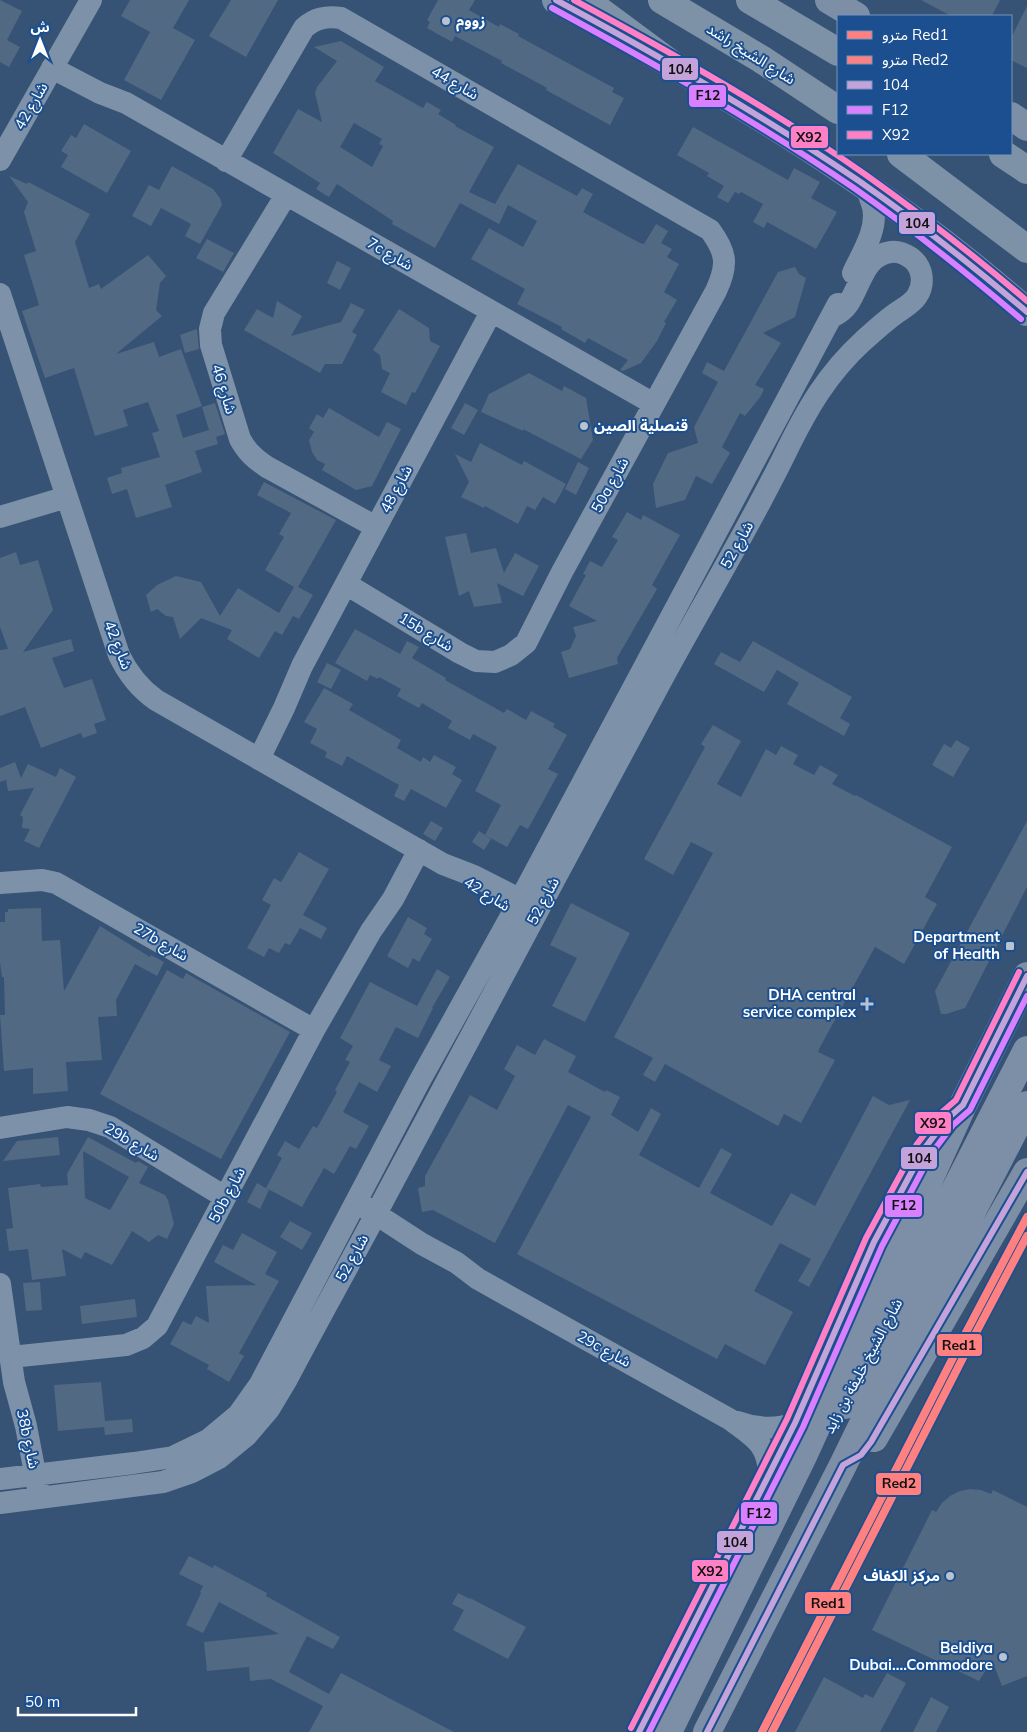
<svg xmlns="http://www.w3.org/2000/svg" width="1027" height="1732" font-family="Mulish,'Noto Sans Arabic',sans-serif">
  <style>
    .building { fill: #526984; fill-rule: evenodd }
    .lines { fill: none; stroke-linecap: round; stroke-linejoin: round }
    .minor { stroke: #7d92a8; stroke-width: 22 }
    .major { stroke: #7d8ea7; stroke-width: 28 }
    .highway { stroke: #7e92a7; stroke-width: 28 }
    .bus-1-casing { stroke: #1b4f8f; stroke-width: 10 }
    .bus-2-casing { stroke: #1b4f8f; stroke-width: 10 }
    .bus-3-casing { stroke: #1b4f8f; stroke-width: 10 }
    .bus-1 { stroke: #c4a3db; stroke-width: 6 }
    .bus-2 { stroke: #d880ff; stroke-width: 6 }
    .bus-3 { stroke: #ff80c5; stroke-width: 6 }
    .metro-1-casing { stroke: #1b4f8f; stroke-width: 11 }
    .metro-2-casing { stroke: #1b4f8f; stroke-width: 11 }
    .metro-1 { stroke: #ff8080; stroke-width: 8 }
    .metro-2 { stroke: #ff8080; stroke-width: 8 }
    .poi-dot { fill: #b9c2ce; stroke: #1b4f8f; stroke-width: 2 }
    .labels { text-anchor: middle; stroke-width: 4; stroke-linejoin: round; paint-order: stroke }
    .poi-label { font-size: 15px; font-weight: bold; fill: #fff; stroke: #1b4f8f; text-anchor: end }
    .street-label { font-size: 15px; fill: #fff; stroke: #1b4f8f }
    .line-badge { stroke: #1b4f8f; stroke-width: 2 }
    .pale-badge-label { font-size: 14px; text-anchor: middle; font-weight: bold; fill: #111 }
  </style>
  <rect width="100%" height="100%" fill="#365274"/>
  <path class="building" d="M0,0L22,11L7,40L20,47L9,67L0,62Z
    M130,0H189L173,28L195,40L161,100L124,80L150,32L121,16Z
    M231,0H278L246,57L209,36Z
    M438,0H475L469,10L499,27L500,24L519,34L518,36L614,88L612,92L624,98L610,125L546,90L547,88L501,63L502,61L455,36L452,42L427,28L430,22L427,20Z
    M921,0H1000L992,16H951Z
    M1027,6V68L1011,60V38Z
    M341,41L384,67L375,81L423,108L427,102L441,110L438,114L456,125L455,126L494,147L469,192L495,204L518,164L577,196L582,188L593,194L583,212L640,243L644,244L656,224L668,231L661,243L672,249L667,257L679,264L664,292L677,300L664,322L666,323L657,341L641,363L623,371L620,370L628,360L588,338L585,343L561,329L562,327L517,304L525,289L471,259L489,228L523,247L537,221L508,205L499,224L460,203L435,248L392,224L393,221L337,184L329,197L316,189L320,183L273,153L298,109L322,122L315,93L317,87L337,61L314,47ZM354,123L382,139L379,144L383,146L372,167L340,147Z
    M84,124L131,151L107,193L61,167L68,155L61,151L71,135L76,138Z
    M693,127L788,180L794,168L820,182L811,198L837,212L816,249L767,222L764,228L753,222L763,204L741,192L739,194L735,192L728,203L717,197L724,186L707,176L709,173L677,155Z
    M172,166L213,189L220,198L222,205L200,244L185,236L191,224L161,208L151,226L132,216L149,185L159,190Z
    M9,176L27,184L28,182L90,214L75,242L89,288L99,284L101,289L148,255L166,276L160,283L156,310L162,316L116,354L154,342L159,357L181,349L202,406L176,415L183,438L209,430L202,407L215,403L225,434L216,437L218,444L195,451L202,472L165,485L172,507L136,518L127,489L112,494L107,478L122,473L121,468L160,457L152,433L159,431L148,402L123,410L128,426L95,436L74,368L45,378L22,311L39,305L24,255L36,251L24,212L28,202Z
    M207,239L234,253L223,272L196,258Z
    M337,261L351,268L340,290L327,283Z
    M795,267L799,274L806,278L795,317L763,333L781,343L755,385L764,389L761,396L745,416L740,413L722,447L730,453L712,484L696,476L685,500L656,508L653,484L668,453L698,443L694,427L718,382L702,373L707,362L724,371L778,272Z
    M277,301L302,316L291,336L341,322L351,303L365,310L352,332L357,335L342,364H325L320,373L244,330L257,309L273,318Z
    M399,309L429,328L430,341L440,346L415,393L412,392L406,405L381,392L390,373L382,369L380,355L373,350Z
    M197,329L199,349L185,353L180,335Z
    M529,373L562,391L564,386L586,398L593,440L581,459L523,429V431L481,412L489,394Z
    M465,403L478,410L464,435L451,428Z
    M329,408L379,437L387,422L401,429L372,486L356,490L322,470L325,464L317,460L312,452L309,440L314,432L309,428L317,414L323,418Z
    M480,443L522,465L524,461L566,484L555,504L543,497L535,510L527,506L518,524L485,506L484,508L461,497L469,482L455,454L471,462Z
    M578,462L589,468L576,495L565,489Z
    M264,482L336,520L298,587L313,595L299,619L293,616L282,635L275,631L259,658L227,639L232,630L201,618L180,639L173,617L166,616L157,609L151,612L146,595L157,585L176,576L201,582L220,616L238,588L279,613L294,587L265,570L284,537L279,534L291,513L257,495Z
    M627,512L641,520L643,515L680,535L652,585L657,589L617,658L618,664L569,678L561,652L570,649L576,636L573,627L597,621L569,606L586,575L583,574L590,561L602,567L618,540L612,537Z
    M466,533L471,553L496,548L504,573L515,553L539,566L523,596L497,583L502,603L474,607L469,591L459,596L445,537Z
    M16,552L20,565L38,560L53,610L23,652L71,639L74,651L52,658L64,688L92,679L106,720L94,724L97,733L83,738L81,733L41,748L25,707L0,716V650L8,649L0,627V558Z
    M355,629L400,654L407,641L419,647L412,658L446,678L445,680L504,713L507,709L526,720L531,711L555,724L553,727L567,735L548,769L558,774L551,787L528,829L520,825L507,847L485,835L501,805L475,791L497,747L473,734L470,740L448,728L452,721L422,703L419,708L397,696L401,689L379,677L378,679L370,675L367,681L335,663Z
    M753,641L852,697L840,718L850,724L844,736L787,704L799,683L777,670L764,692L714,664L721,652L740,662Z
    M327,663L341,670L331,689L317,682Z
    M324,688L353,704L349,710L401,740L397,748L421,762L423,757L430,762L434,755L456,767L452,774L462,780L446,808L411,789L404,801L394,796L399,785L347,756L342,766L325,757L327,752L310,743L317,729L304,722Z
    M713,725L741,741L717,784L741,797L766,749L776,755L781,746L798,755L793,764L814,775L820,765L838,775L832,784L855,796L856,795L952,847L925,897L937,904L904,964L875,947L819,1049L818,1052L835,1060L801,1123L784,1114L778,1126L665,1064L655,1082L643,1075L653,1058L614,1037L713,853L691,842L673,875L644,859L705,747L701,744Z
    M956,740L970,748L953,777L932,765L944,744L951,748Z
    M15,762L21,778L28,764L56,777L60,768L76,777L39,848L24,841L30,829L22,828L23,817L20,815L34,788L8,791L6,780L0,782V768Z
    M431,821L443,828L435,841L423,834Z
    M1027,821V887L965,1008L946,1014H941L935,991Z
    M479,831L491,839L484,850L472,842Z
    M299,852L329,869L303,915L327,928L321,939L300,928L290,945L285,943L279,953L269,948L264,957L247,948L271,905L262,900L274,878L281,882Z
    M571,903L630,933L585,1022L552,1006L577,958L550,945Z
    M41,908L42,941L60,940L64,991L100,926L150,957L151,955L164,962L157,976L135,964L116,1000L117,1016L98,1017L102,1060L66,1062L68,1091L33,1094V1068L4,1071L0,1015H5L4,977H2L0,962V922H5V912H8V909Z
    M408,917L427,928L424,934L432,939L419,962L413,958L408,968L387,956Z
    M437,969L450,977L432,1008H433L418,1038L396,1027L379,1060L391,1066L377,1092L359,1082L343,1112L369,1126L356,1149L350,1146L334,1174L324,1168L302,1207L266,1188L282,1158L277,1155L285,1141L299,1149L313,1126L317,1128L337,1092L335,1090L350,1062L345,1060L353,1046L340,1038L370,982L417,1006Z
    M167,970L183,979L186,973L290,1032L221,1159L100,1094Z
    M544,1039L576,1056L568,1072L605,1092L606,1090L620,1097L611,1115L638,1132L651,1108L661,1114L639,1155L699,1188L721,1148L732,1154L710,1193L772,1226L791,1193L815,1206L873,1096L889,1105L910,1100L809,1287L798,1281L811,1259L780,1243L754,1291L793,1312L765,1365L725,1344L717,1359L517,1254L591,1117L568,1105L495,1243L433,1210L422,1212L418,1188L425,1186V1176L470,1095L497,1110L515,1076L504,1069L517,1045L535,1055Z
    M58,1137L60,1155L3,1161L17,1141Z
    M88,1137L136,1163L138,1161L148,1167L139,1183L165,1195L168,1200L174,1224L167,1239L158,1235L149,1242L132,1231L112,1265L85,1252L81,1259L62,1249L66,1276L32,1280L28,1249L9,1251L6,1229L13,1228L8,1188L40,1184L41,1187L68,1185L67,1174ZM83,1151L129,1177L110,1210L85,1198Z
    M257,1183L269,1190L260,1209L247,1202Z
    M290,1221L312,1233L302,1250L280,1237Z
    M242,1233L277,1252L265,1274L279,1281L239,1353L244,1356L229,1382L207,1369L209,1365L170,1344L183,1321L191,1325L196,1316L209,1323L206,1286L256,1285L214,1262L223,1245L233,1250Z
    M40,1282L42,1310L26,1311L23,1283Z
    M135,1299L137,1317L82,1324L80,1306Z
    M101,1382L105,1421L132,1419L133,1432L105,1435L104,1427L58,1431L54,1385Z
    M970,1489L981,1490L991,1494L993,1490L1027,1507V1676L1002,1686L992,1660L979,1681L872,1630L932,1510L936,1512L942,1503L950,1496L960,1491Z
    M189,1556L213,1568L214,1565L267,1593L266,1596L340,1637L333,1649L307,1636L289,1672L329,1694L341,1673L454,1732H309L323,1706L271,1679L250,1681L249,1667L207,1671L204,1642L279,1634L219,1602L203,1633L186,1625L201,1593L200,1592L203,1586L179,1574Z
    M458,1593L470,1599V1598L526,1627L508,1659L453,1630L464,1610L452,1604Z
    M887,1673L906,1683L880,1732H795L824,1677L863,1698L865,1694L873,1698Z
    M931,1697L949,1707L936,1732H913Z"/>
  <g class="lines">
    <path class="minor" d="M52,68L100,93L126,103L654,404
      M0,160L91,0
      M226,161L304,28C315,18 326,16 341,18L710,230C727,253 728,265 716,291L562,572L526,643L511,655L495,662L476,661L460,653L346,584
      M286,195L214,313L210,329L211,345L240,439C247,452 255,459 267,467L376,527
      M853,273C862,253 878,230 873,207C871,200 868,192 865,185
      M0,294L119,655C128,674 139,688 156,700L443,864L474,876L533,906
      M0,517L67,497
      M259,759L284,708L302,666L491,312
      M0,883L42,880L56,883L314,1030
      M0,1128L67,1117L89,1120L110,1127L225,1197
      M365,1207L422,1244L457,1263L478,1279L731,1420C753,1437 768,1443 769,1474
      M0,1284L14,1382L26,1426L38,1489
      M11,1357L126,1345L143,1338L157,1326L314,1030L371,931L393,899L419,850
      M738,1422C757,1429 776,1430 795,1423
      M0,1479L134,1463L173,1457L208,1440L238,1415L260,1384L419,1082L520,900L838,304
      M0,1503L163,1482L192,1472L219,1458L246,1436L269,1409L287,1379C319,1318 353,1258 385,1197C476,1026 568,854 660,683C702,605 748,530 786,452C807,409 827,374 863,341C873,332 884,322 895,314C903,308 912,304 917,296C925,284 923,267 911,258C905,254 899,251 891,252C864,255 861,285 848,304C844,310 838,314 832,317
      M639,1732L795,1423L874,1242L924,1149L947,1119L955,1112"/>
    <path class="major" d="M556,0L610,29
      M829,0L856,16
      M650,52C782,127 912,210 1027,312
      M1011,116L1027,127
      M845,1405L1027,1050
      M874,1438L1027,1172
      M668,1732L804,1454L963,1105L1027,976
      M707,1732L843,1465L881,1387L1027,1105"/>
    <path class="highway" d="M585,0L670,63
      M662,0L761,59L838,110
      M750,0L838,52
      M901,154L1027,249
      M1003,154L1027,170"/>
    <defs>
      <path id="bus-1" d="M556,0C660,56 762,115 859,181C918,222 973,266 1027,312
        M639,1732L795,1423L874,1242L924,1149L947,1119L963,1105L1027,976
        M707,1732L843,1465L861,1455L871,1442L1027,1172"/>
      <path id="bus-2" d="M552,8C655,64 757,122 854,188C912,229 967,273 1021,319
        M649,1732L803,1427L882,1246L931,1154L953,1125L970,1110L1027,996"/>
      <path id="bus-3" d="M574,0C674,54 773,110 866,175C922,215 975,256 1027,301
        M631,1728L787,1419L866,1238L917,1144L941,1113L956,1100L1019,972"/>
    </defs>
    <use href="#bus-1" class="bus-1-casing"/>
    <use href="#bus-2" class="bus-2-casing"/>
    <use href="#bus-3" class="bus-3-casing"/>
    <use href="#bus-1" class="bus-1"/>
    <use href="#bus-2" class="bus-2"/>
    <use href="#bus-3" class="bus-3"/>
    <defs>
      <path id="metro-1" d="M762,1732L962,1340L1027,1217"/>
      <path id="metro-2" d="M772,1732L970,1344L1027,1236"/>
    </defs>
    <use href="#metro-1" class="metro-1-casing"/>
    <use href="#metro-2" class="metro-2-casing"/>
    <use href="#metro-1" class="metro-1"/>
    <use href="#metro-2" class="metro-2"/>
  </g>
  <g class="poi-dot">
    <circle cx="446" cy="21" r="5"/>
    <circle cx="584" cy="426" r="5"/>
    <rect x="1005" y="941" width="10" height="10" rx="2.5"/>
    <path d="M864.5 996.5h5v5h5v5h-5v5h-5v-5h-5v-5h5z"/>
    <circle cx="950" cy="1576" r="5"/>
    <circle cx="1003" cy="1657" r="5"/>
  </g>
  <g class="labels">
    <g class="poi-label">
      <text x="456" y="26" text-anchor="start">زووم</text>
      <text x="594" y="431" text-anchor="start">قنصلية الصين</text>
      <text x="1000" y="942">Department<tspan x="1000" dy="17">of Health</tspan></text>
      <text x="856" y="1000">DHA central<tspan x="856" dy="17">service complex</tspan></text>
      <text x="940" y="1581">مركز الكفاف</text>
      <text x="993" y="1653">Beldiya<tspan x="993" dy="17">Dubai....Commodore</tspan></text>
    </g>
    <g class="street-label">
      <text transform="translate(751 54) rotate(32)" y="5">شارع الشيخ راشد</text>
      <text transform="translate(455 83) rotate(30)" y="5">شارع 44</text>
      <text transform="translate(31 106) rotate(-60)" y="5">شارع 42</text>
      <text transform="translate(390 254) rotate(30)" y="5">7c شارع</text>
      <text transform="translate(224 389) rotate(73)" y="5">شارع 46</text>
      <text transform="translate(610 485) rotate(-61)" y="5">50a شارع</text>
      <text transform="translate(396 489) rotate(-62)" y="5">شارع 48</text>
      <text transform="translate(737 545) rotate(-61)" y="5">شارع 52</text>
      <text transform="translate(426 632) rotate(31)" y="5">15b شارع</text>
      <text transform="translate(118 645) rotate(68)" y="5">شارع 42</text>
      <text transform="translate(487 894) rotate(32)" y="5">شارع 42</text>
      <text transform="translate(543 901) rotate(-62)" y="5">شارع 52</text>
      <text transform="translate(161 942) rotate(30)" y="5">27b شارع</text>
      <text transform="translate(132 1142) rotate(30)" y="5">29b شارع</text>
      <text transform="translate(227 1195) rotate(-62)" y="5">50b شارع</text>
      <text transform="translate(352 1258) rotate(-61)" y="5">شارع 52</text>
      <text transform="translate(604 1349) rotate(29)" y="5">29c شارع</text>
      <text transform="translate(863 1366) rotate(-62)" y="5">شارع الشيخ خليفة بن زايد</text>
      <text transform="translate(28 1439) rotate(78)" y="5">38b شارع</text>
    </g>
  </g>
  <g class="line-badge">
    <rect x="661" y="57" width="38" height="24" rx="5" fill="#c4a3db"/>
    <rect x="688" y="84" width="39" height="24" rx="5" fill="#d880ff"/>
    <rect x="790" y="125" width="39" height="24" rx="5" fill="#ff80c5"/>
    <rect x="898" y="211" width="38" height="24" rx="5" fill="#c4a3db"/>
    <rect x="914" y="1111" width="38" height="24" rx="5" fill="#ff80c5"/>
    <rect x="900" y="1146" width="38" height="24" rx="5" fill="#c4a3db"/>
    <rect x="884" y="1194" width="39" height="24" rx="5" fill="#d880ff"/>
    <rect x="936" y="1333" width="47" height="24" rx="5" fill="#ff8080"/>
    <rect x="875" y="1472" width="47" height="24" rx="5" fill="#ff8080"/>
    <rect x="740" y="1501" width="38" height="24" rx="5" fill="#d880ff"/>
    <rect x="716" y="1530" width="38" height="24" rx="5" fill="#c4a3db"/>
    <rect x="691" y="1559" width="38" height="24" rx="5" fill="#ff80c5"/>
    <rect x="804" y="1591" width="48" height="24" rx="5" fill="#ff8080"/>
  </g>
  <g class="pale-badge-label">
    <text x="680" y="74">104</text>
    <text x="708" y="100">F12</text>
    <text x="809" y="142">X92</text>
    <text x="917" y="228">104</text>
    <text x="933" y="1128">X92</text>
    <text x="919" y="1163">104</text>
    <text x="904" y="1210">F12</text>
    <text x="959" y="1350">Red1</text>
    <text x="899" y="1488">Red2</text>
    <text x="759" y="1518">F12</text>
    <text x="735" y="1547">104</text>
    <text x="710" y="1576">X92</text>
    <text x="828" y="1608">Red1</text>
  </g>
  <rect x="837" y="15" width="175" height="140" fill="#1b4f8f" stroke="#7695bc"/>
  <rect x="847" y="31" width="25" height="8" fill="#ff8080" stroke="#7695bc"/>
  <text x="882" y="40" font-size="15" fill="#ffffff">مترو Red1</text>
  <rect x="847" y="56" width="25" height="8" fill="#ff8080" stroke="#7695bc"/>
  <text x="882" y="65" font-size="15" fill="#ffffff">مترو Red2</text>
  <rect x="847" y="81" width="25" height="8" fill="#c4a3db" stroke="#7695bc"/>
  <text x="882" y="90" font-size="15" fill="#ffffff">104</text>
  <rect x="847" y="106" width="25" height="8" fill="#d880ff" stroke="#7695bc"/>
  <text x="882" y="115" font-size="15" fill="#ffffff">F12</text>
  <rect x="847" y="131" width="25" height="8" fill="#ff80c5" stroke="#7695bc"/>
  <text x="882" y="140" font-size="15" fill="#ffffff">X92</text>
  <g transform="translate(40 40)" stroke="#1b4f8f" stroke-width="4" paint-order="stroke">
  <path d="M0-4L9 19L0 12L-9 19Z" fill="#ffffff"/>
  <text y="-8" font-size="14" font-weight="bold" text-anchor="middle" fill="#ffffff">ش</text>
  </g>
  <path d="M18 1707v8h118v-8" fill="none" stroke="#ffffff" stroke-width="2.5"/>
  <text x="25" y="1707" font-size="15" fill="#ffffff" stroke="#1b4f8f" stroke-width="4" paint-order="stroke">50 m</text>
</svg>
